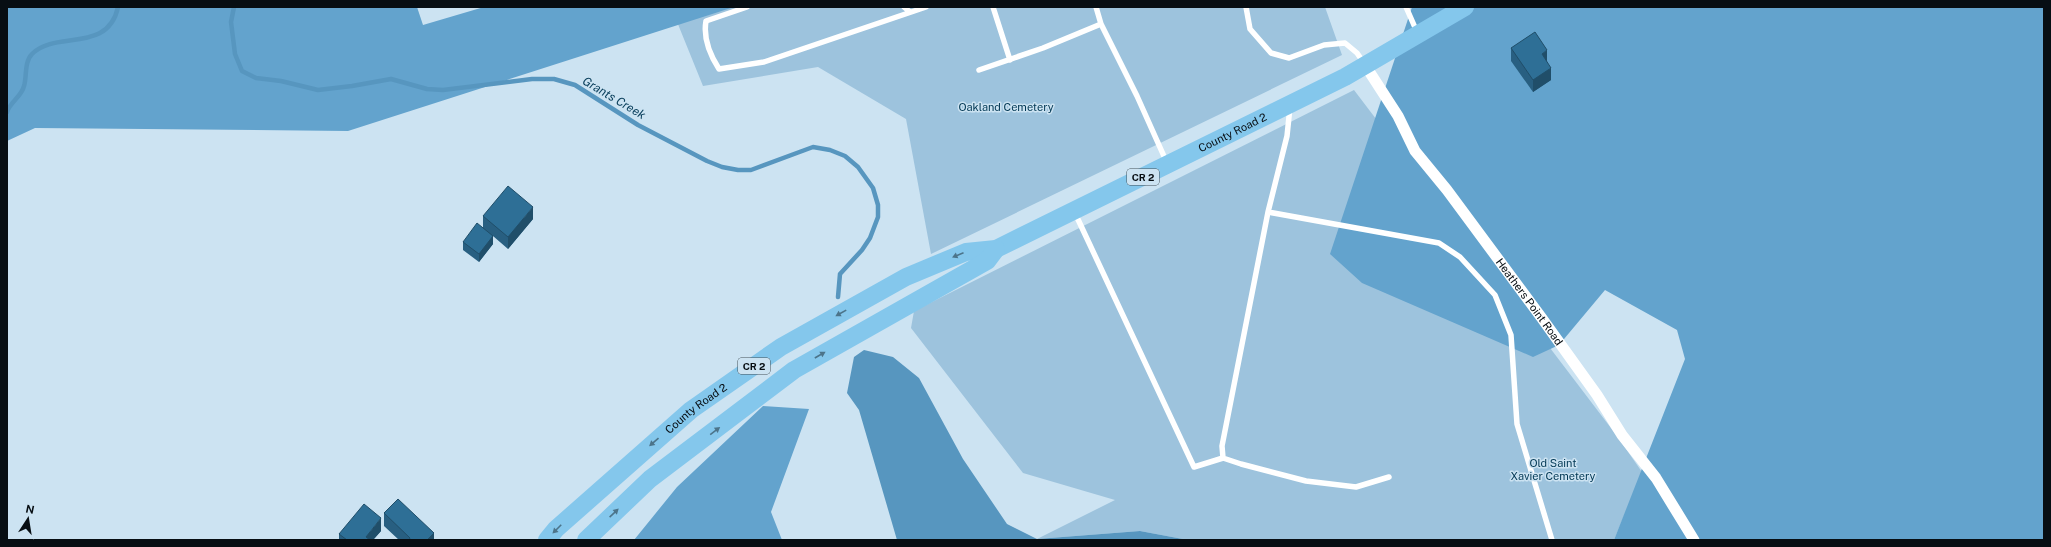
<svg xmlns="http://www.w3.org/2000/svg" width="2051" height="547" font-family="'Public Sans',sans-serif">
  <style>
    .green { fill: #9dc3dd }
    .forest { fill: #63a3cd }
    .water { fill: #5796bf }
    .lines { fill: none; stroke-linecap: round; stroke-linejoin: round }
    .stream { stroke: #5796bf; stroke-width: 4.5 }
    .service { stroke: #fff; stroke-width: 5.5 }
    .minor { stroke: #fff; stroke-width: 11 }
    .primary { stroke: #84c7ec; stroke-width: 18 }
    .wall { fill: #285f81 }
    .shaded-wall { fill: #204e69 }
    .building { fill: #2e6f96; stroke: #204e69 }
    .oneway { fill: #4c748a }
    .labels { text-anchor: middle; stroke-width: 3; stroke-linejoin: round; paint-order: stroke }
    .shield { fill: #cce3f2; stroke: #424e56; stroke-width: 1 }
    .shield-label { font-size: 10px; font-weight: bold; fill: #070e13 }
    .park-label { font-size: 11px; fill: #003753; stroke: #cce3f2 }
    .street-label { font-size: 11px; fill: #070e13; stroke: #cce3f2 }
    .water-label { font-size: 12px; font-style: italic; fill: #0b405d; stroke: #cce3f2 }
  </style>
  <rect width="100%" height="100%" fill="#cce3f2"/>
  <path class="green" d="M671,7H1325L1342,55L931,254L906,119L818,67L703,86Z
    M1354,90L1617,436L1642,472L1614,540H1188L1140,531L1037,539L1115,500L1023,473L911,328L914,311Z"/>
  <path class="forest" d="M7,7H417L423,25L484,7H734L348,131L35,128L7,141Z
    M1412,7H2044V540H1614L1685,359L1677,330L1605,290L1559,345L1533,357L1362,283L1330,254Z
    M763,406L809,409L771,512L782,540H634L677,487Z"/>
  <path class="water" d="M864,350L893,357L919,378L963,459L1007,524L1037,539L1140,531L1188,540H897L859,410L847,393L854,357Z"/>
  <g class="lines">
    <path class="stream" d="M234,7L231,22L235,54L242,71L256,78L281,81L318,90L352,86L391,79L427,89L443,90L532,79H554L575,85L638,125L707,161L722,167L738,170H751L813,147L830,150L845,156L858,167L873,188L878,205V217L870,238L862,250L840,274L838,297
      M7,112C10,102 22,96 24,86C27,77 24,62 32,54C55,30 108,54 118,7"/>
    <path class="service" d="M747,7L706,21C703,38 710,55 719,69L764,62L926,7
      M904,7L910,12
      M993,7L1010,60
      M1096,7L1101,24L1137,96L1167,163
      M1246,7L1250,29L1271,53L1289,58L1324,45L1345,43L1357,53L1364,63
      M1406,7L1417,32
      M979,70L1043,48L1101,24
      M1268,212L1439,243L1460,257L1495,295L1511,335L1517,424L1552,540
      M1075,213L1194,467L1223,458L1241,464L1306,481L1356,487L1389,477
      M1223,458L1222,446L1268,212L1287,136L1290,107"/>
    <path class="minor" id="s1" d="M1365,65L1398,116L1415,151L1447,190L1541,317L1597,395L1622,435L1656,478L1694,540"/>
    <g class="primary">
      <path id="s2" d="M547,540L556,529L691,410L781,347L906,277L966,252L996,249L1345,77L1465,7"/>
      <path d="M586,540L650,479L794,370L987,261L996,249"/>
    </g>
  </g>
  <path class="wall" d="M1511,48L1547,62L1551,80L1533,92L1511,61Z
    M483,216L533,219L508,249L493,236V244L479,262L463,250V242L483,228Z
    M384,513L434,540H399L384,526Z
    M381,531L373,540H339V534Z"/>
  <path class="shaded-wall" d="M1547,50V63L1542,54Z
    M1551,68V80L1533,92V80Z
    M533,207V219L508,249V237Z
    M493,236V244L479,262V254Z
    M381,518V531L373,540H366V537Z
    M434,533V540H427Z"/>
  <path class="building" d="M1535,32L1547,50L1542,54L1551,68L1533,80L1511,48Z
    M508,186L533,207L508,237L483,216Z
    M477,223L493,236L479,254L463,242Z
    M398,499L434,533L427,540H409L410,538L384,513Z
    M364,504L381,518L366,537L370,540H347L339,534Z"/>
  <defs><path id="oneway-solid" d="M-6-.8H1V-3.2L6.5 0L1 3.2V.8H-6Z"/></defs>
  <g class="oneway">
    <use href="#oneway-solid" transform="translate(958 255) rotate(157)"/>
    <use href="#oneway-solid" transform="translate(841 313) rotate(151)"/>
    <use href="#oneway-solid" transform="translate(820 355) rotate(-30)"/>
    <use href="#oneway-solid" transform="translate(715 431) rotate(-37)"/>
    <use href="#oneway-solid" transform="translate(654 442) rotate(139)"/>
    <use href="#oneway-solid" transform="translate(614 513) rotate(-43)"/>
    <use href="#oneway-solid" transform="translate(557 529) rotate(135)"/>
  </g>
  <g class="labels">
    <g class="shield">
      <rect x="1127" y="169" width="32" height="16" rx="3"/>
      <rect x="738" y="358" width="32" height="16" rx="3"/>
    </g>
    <g class="shield-label">
      <text x="1143" y="181">CR 2</text>
      <text x="754" y="370">CR 2</text>
    </g>
    <g class="park-label">
      <text x="1006" y="111">Oakland Cemetery</text>
      <text x="1553" y="467">Old Saint<tspan x="1553" dy="13">Xavier Cemetery</tspan></text>
    </g>
    <g class="street-label">
      <text dy="4" stroke="none"><textPath href="#s2" startOffset="806">County Road 2</textPath></text>
      <text dy="4" stroke="none"><textPath href="#s1" startOffset="289">Heathers Point Road</textPath></text>
      <text dy="4" stroke="none"><textPath href="#s2" startOffset="199">County Road 2</textPath></text>
    </g>
    <g class="water-label">
      <text transform="translate(614 98) rotate(31)" y="4">Grants Creek</text>
    </g>
  </g>
  <rect width="2051" height="547" fill="none" stroke="#070e13" stroke-width="16"/>
  <g transform="translate(28 519) rotate(12)" stroke="#cce3f2" stroke-width="3" paint-order="stroke">
  <path d="M0-3L7 15L0 10L-7 15Z" fill="#070e13"/>
  <text y="-6" font-size="11" font-weight="bold" text-anchor="middle" fill="#070e13">N</text>
  </g>
</svg>
